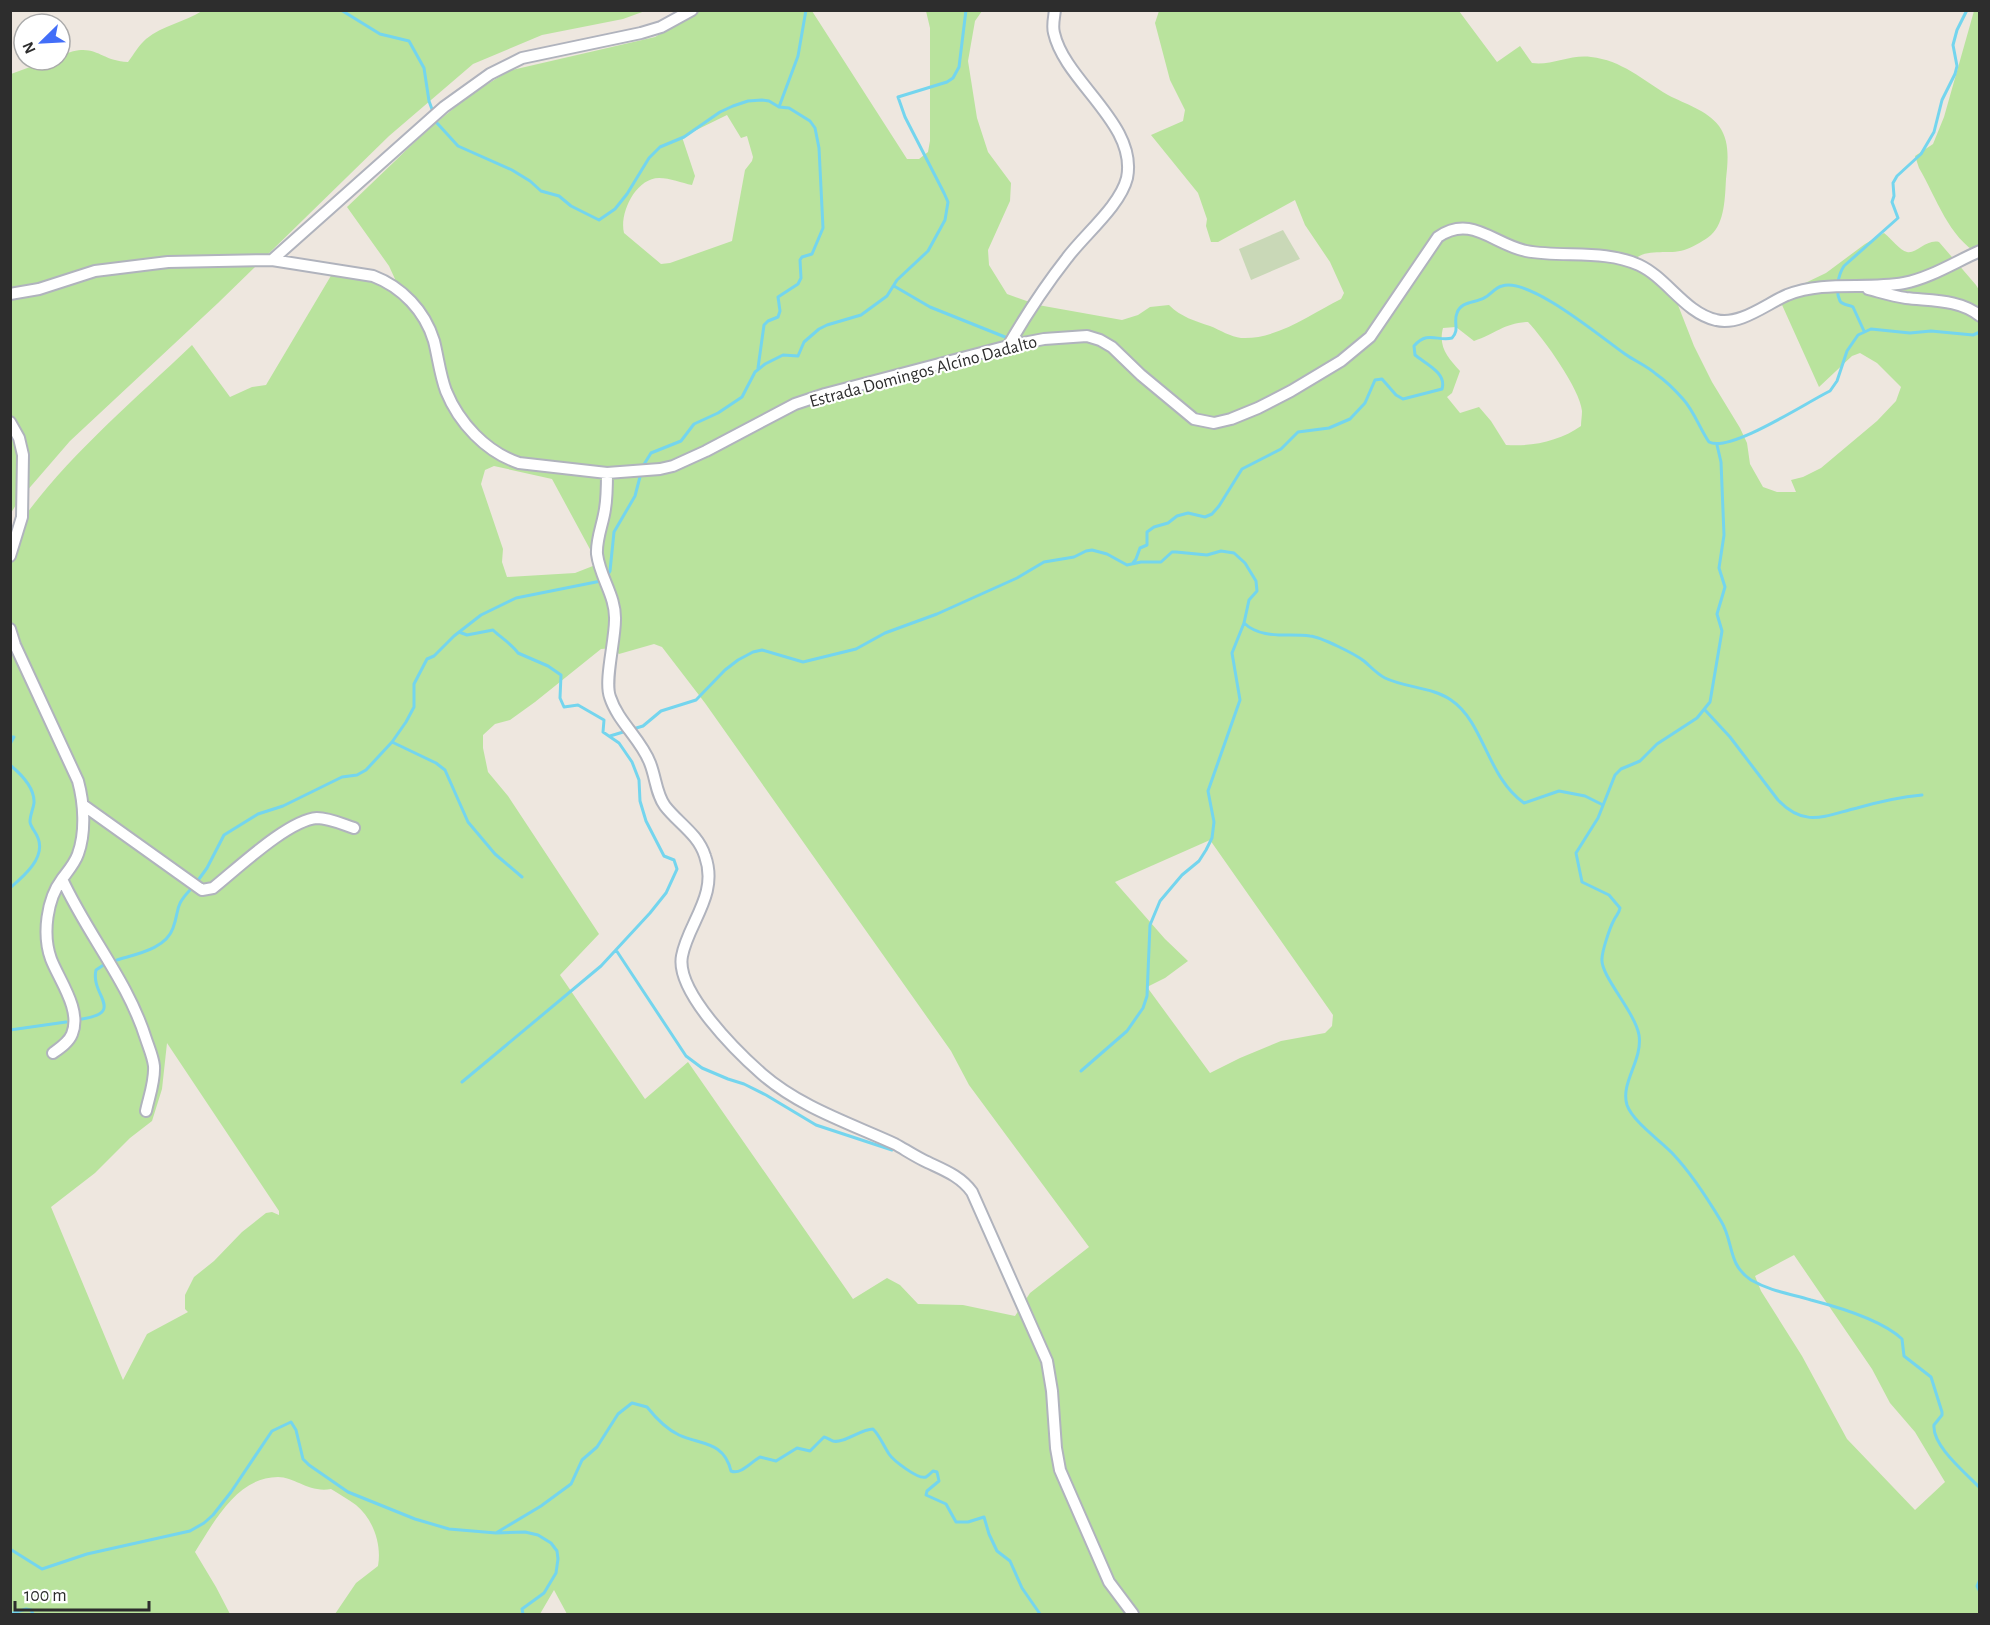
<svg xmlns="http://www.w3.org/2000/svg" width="1990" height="1625" font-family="'Alegreya Sans',sans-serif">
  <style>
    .green { fill: #b9e39d; fill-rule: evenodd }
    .cemetery { fill: #c9d8b7 }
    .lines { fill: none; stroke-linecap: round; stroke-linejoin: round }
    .stream { stroke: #74d5ee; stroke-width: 3 }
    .minor-casing { stroke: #b0b3bd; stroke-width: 14 }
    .minor { stroke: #fff; stroke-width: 10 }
    .labels { text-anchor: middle; stroke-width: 4.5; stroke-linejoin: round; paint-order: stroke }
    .street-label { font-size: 18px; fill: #2d2d2d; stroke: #fff }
  </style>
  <rect width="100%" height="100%" fill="#eee7df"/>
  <path class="green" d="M202,11H645L623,19L542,35L473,64L389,136L218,303L70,441L19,500L11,513V74L49,60H60V56C96,40 98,61 128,62C134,54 139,45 146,39C163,25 185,22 202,11Z
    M699,11H812L907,159H919L928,152L930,141V28L926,11H982L975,21L968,61L977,118L988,152L1011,183L1010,201L988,250L989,265L1007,294L1038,305L1122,320L1138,315L1150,307L1169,305C1181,317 1195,321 1210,326C1220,330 1231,337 1241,338C1276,340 1311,314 1341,299L1344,293L1330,262L1305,225L1295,200L1218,242H1211L1206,226L1207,219L1198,193L1151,135L1183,121L1185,110L1170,80L1155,23L1159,11H1459L1497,62L1520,46L1532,63C1551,66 1571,54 1591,57C1621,60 1643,80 1668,95C1685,104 1707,110 1719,126C1730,141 1728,161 1726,179C1725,196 1725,223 1711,235C1705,240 1695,246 1687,249C1671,256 1649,247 1635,259L1676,300L1694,346L1712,382L1740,428L1747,443L1750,464L1763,487L1777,492H1796L1791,480L1803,477L1821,468L1877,421L1896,401L1901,387L1877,363L1860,353L1852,356L1819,387L1778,296L1826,273L1865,244L1884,233C1891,238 1900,251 1907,252C1917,254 1926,239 1939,242L1976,285L1979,290V1614H567L554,1590L540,1614H335L356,1583L378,1566C382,1544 373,1519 356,1505C348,1499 339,1494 331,1489C309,1493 295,1477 278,1477C237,1477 214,1522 195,1552L216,1587L230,1614H11L10,537C59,463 128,406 192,345L230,397L252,387L266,385L332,274L389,280L395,279L389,266L347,207C399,159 449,102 512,70L655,37ZM727,115L741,138L747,136L753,157L752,161L745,170L732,241L670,263L661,264L624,233C619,213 636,178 659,178C670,178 682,183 692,185L695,176L682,137ZM1528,322C1544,339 1580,389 1582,411C1582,416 1581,421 1581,426C1560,441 1531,447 1506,445L1491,421L1479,407L1460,413L1447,397L1452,393L1460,371C1448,358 1438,347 1443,328L1456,327L1474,341C1496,334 1504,323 1528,322ZM494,466L552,479L598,564L575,573L507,577L502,562L503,549L481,484L485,470ZM654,644L662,647L705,703L951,1051L969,1085L1089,1247L1030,1293L1015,1316L963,1305L918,1304L900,1285L887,1278L853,1299L688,1062L645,1099L560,975L599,934L508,796L488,772L483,748V735L495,724L510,720L535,702L601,649L613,648L619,654ZM1210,840L1333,1015L1332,1026L1325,1033L1281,1041L1240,1058L1210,1073L1147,987L1165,978L1188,961L1165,939L1115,882ZM167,1043L279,1211V1215L272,1212L266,1213L242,1232L214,1261L194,1277L185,1295V1309L188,1312L147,1334L123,1380L51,1207L95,1173L130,1138L152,1121L162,1089ZM1794,1255L1872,1369L1890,1403L1915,1432L1945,1482L1915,1510L1847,1439L1802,1356L1761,1291L1755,1276Z
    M1974,11H1979V254C1949,238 1936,197 1919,168L1915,156L1933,144L1944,117Z"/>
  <path class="cemetery" d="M1283,230L1300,259L1251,280L1239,249Z"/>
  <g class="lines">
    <path class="stream" d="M341,10L380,34L409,41L424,68L429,101L433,112
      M779,107L798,56L806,10
      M435,119L437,123L458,146L512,170L530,181L541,191L559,196L571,206L599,220L615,209L627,194L649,158L660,147L684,137L720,112L733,106L748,101L762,100L769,101L779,107L789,108L810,121L815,128L819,148L823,228L812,254L802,257L800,260L801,278L798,284L778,297L780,311L778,317L768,321L764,325L758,368
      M894,286L930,307L1005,337
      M1864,331L1853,307C1850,305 1842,305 1840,301C1835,291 1838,275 1844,266L1898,218L1892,202L1894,196L1893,183L1897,176L1921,154L1934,132L1942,100L1955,74L1957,66L1953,45L1957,30L1967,10
      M1717,445L1721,462L1724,535L1719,568L1725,587L1717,614L1722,631L1710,702L1697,718L1657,744L1640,761L1621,769L1615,775L1598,818L1576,853L1582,882L1609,895L1620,908C1619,914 1616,915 1614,920C1610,927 1602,951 1602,959C1600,975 1635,1012 1639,1035C1643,1060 1620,1083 1627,1105C1633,1122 1661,1141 1673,1154C1689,1171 1709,1201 1721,1221C1734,1242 1727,1264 1751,1280C1770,1291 1791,1294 1811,1300C1838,1307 1882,1320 1902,1339L1904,1356L1931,1377L1942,1412V1415L1934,1425C1932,1446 1966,1473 1980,1488
      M643,466L651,453L681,441L694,424L718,413L742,397L755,372L765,364L783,355L798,356L804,342L819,329L827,325L861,315L887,296L897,280L928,251L945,220L948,202L944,193L905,117L898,97L947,82L953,78L959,67L966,10
      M1133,563L1136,559L1140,548L1147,545V532L1154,527L1168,523L1177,516L1188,513L1205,517L1212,514L1219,506L1242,469L1281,449L1298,432L1329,428L1350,419L1365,403L1375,380L1382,379L1396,395L1403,399L1442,389C1447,373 1426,364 1415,355L1414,346C1428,330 1438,342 1452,338C1460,330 1453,322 1457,313C1461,301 1475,303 1484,298C1491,295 1494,288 1502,286C1530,277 1602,338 1625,354C1635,361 1647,366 1656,374C1666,381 1675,390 1683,399C1694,411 1700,429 1709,442C1730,453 1807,402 1830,391L1837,381L1847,351L1858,335L1871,329L1910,333L1931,331L1973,335L1980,332
      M1244,623C1262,640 1288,633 1310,636C1321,637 1355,654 1364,661C1371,667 1377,674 1385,678C1406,688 1432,687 1451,700C1484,722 1487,777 1524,803L1559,791L1585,796L1603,805
      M459,632L467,635L493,630C500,637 513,645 518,653L548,666L561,675L560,698L564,707L578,705L604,720L603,732L619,743L632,762L639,780L640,801L646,821L664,856L674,860L677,869L666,893L650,913L601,966L462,1082
      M1705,710L1730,737L1778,800C1805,828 1824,816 1857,808C1878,802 1900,797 1922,795
      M610,736L643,726L661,711L696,700L725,670L738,660L753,652L762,650L803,662L856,649L885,633L937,614L1017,578L1044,562L1074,557L1086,551L1092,550L1107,554L1127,565L1141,562H1161L1172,552H1176L1207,555L1221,551L1234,553L1245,563L1256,581L1257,591L1249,600L1244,623L1232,653L1240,700L1208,791L1214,822L1212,838L1206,850L1199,861L1182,875L1160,901L1150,925L1147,996L1143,1008L1127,1031L1081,1071
      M10,737H14L10,744
      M392,742L436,763L445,770L468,822L495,854L522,877
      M10,765C21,774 35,788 34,803C33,810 30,815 30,822C31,828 36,832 38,838C46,858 23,877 10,888
      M199,879L207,868L224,835L258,814L283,806L342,777L357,775L366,770L392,742L406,722L414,707V684L427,659L434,656L454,636L481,615L516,598L601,581L607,576L610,571L614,532L635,496L641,473
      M616,950L686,1056L702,1068L728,1079L744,1084L766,1095L816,1125L892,1150
      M117,960C136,954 166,949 173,928C180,909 174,907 190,890
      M82,1019C126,1012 90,995 96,970L105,964
      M10,1030L66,1022
      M496,1533L541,1506L571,1484L582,1460L597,1447L618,1414L632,1403L647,1407C655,1417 666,1429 679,1435C701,1445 724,1441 731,1471C741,1475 751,1462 760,1457L776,1461L797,1448L810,1451L824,1437C828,1438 830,1440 833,1441C843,1444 861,1429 873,1429C880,1436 883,1445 889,1454C893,1460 918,1480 926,1477C929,1475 931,1473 933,1471L937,1472L939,1481L927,1491L926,1495L946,1504L956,1522H968L984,1517L989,1534L997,1551L1010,1561L1022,1588L1040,1614
      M10,1549L42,1569L87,1554L190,1531L204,1523L213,1515L231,1492L272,1431L291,1422L296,1430L303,1459L309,1465L348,1492L415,1519L449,1529L496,1533L525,1532L538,1535L551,1543L557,1551L558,1559L556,1573L544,1593L522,1609L523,1614
      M1980,1579L1977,1586L1980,1592
      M10,1614L26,1609L31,1610L33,1614"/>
    <defs>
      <path id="minor" d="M272,260L444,107L490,74L522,58L641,33L661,27L692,10
        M1868,289C1880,292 1893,296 1906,298C1930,301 1960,299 1980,316
        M10,294L39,289L95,271L168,262L272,260L373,276C402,287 425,311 434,341C438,357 440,375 446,391C459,423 486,452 519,463L607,473L660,469L673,466L706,451L795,404L825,394L1008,346L1044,339L1087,336L1100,340L1112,347L1141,375L1194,419L1214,423L1231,419L1258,408L1291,391L1341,361L1370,337L1438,237C1471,214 1493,244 1526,251C1563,258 1604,249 1639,265C1667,278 1685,313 1716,320C1740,326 1766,304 1787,295C1825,280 1865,290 1904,283C1930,278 1955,262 1980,251
        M1008,346C1026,315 1045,286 1067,258C1084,235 1120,206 1127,178C1138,124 1065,82 1054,33C1052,26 1054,18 1055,10
        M10,422L19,438L23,455L22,517L10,556
        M607,473C607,485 607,497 605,509C603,524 596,539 597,554C600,578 616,596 615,620C615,641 604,681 610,697C618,722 641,739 650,763C656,778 656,794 665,806C678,823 698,834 705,856C719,895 688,923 682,956C675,991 737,1052 762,1074C800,1107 849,1123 895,1144C904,1149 913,1155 923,1160C941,1169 960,1175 972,1192L1047,1361L1052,1391L1056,1448L1060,1470L1109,1582L1133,1614
        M10,629L15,645L78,781C84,803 86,832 78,854C75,863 68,871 62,879C87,934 128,981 146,1039C149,1048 153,1057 154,1066C155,1081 149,1097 146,1111
        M83,805L202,890L213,888C237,869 288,820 317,818C329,818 342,824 354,828
        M53,1053C60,1048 69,1042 72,1034C82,1010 59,980 51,959C42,934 47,899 62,879"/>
    </defs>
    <use href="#minor" class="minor-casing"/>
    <use href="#minor" class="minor"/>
  </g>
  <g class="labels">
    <g class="street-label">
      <text transform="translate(923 371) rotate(-15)" y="6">Estrada Domingos Alcíno Dadalto</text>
    </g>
  </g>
  <rect width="1990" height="1625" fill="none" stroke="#2d2d2d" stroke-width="24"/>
  <g transform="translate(42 42) rotate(246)"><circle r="28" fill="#ffffff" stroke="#ababab" stroke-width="1.5"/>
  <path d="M0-4.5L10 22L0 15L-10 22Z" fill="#426ef8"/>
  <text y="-9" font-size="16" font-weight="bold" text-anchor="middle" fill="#2d2d2d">N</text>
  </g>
  <path d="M15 1601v9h134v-9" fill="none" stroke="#2d2d2d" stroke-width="3"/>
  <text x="24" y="1601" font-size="18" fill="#2d2d2d" stroke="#ffffff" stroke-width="4.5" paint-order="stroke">100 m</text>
</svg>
